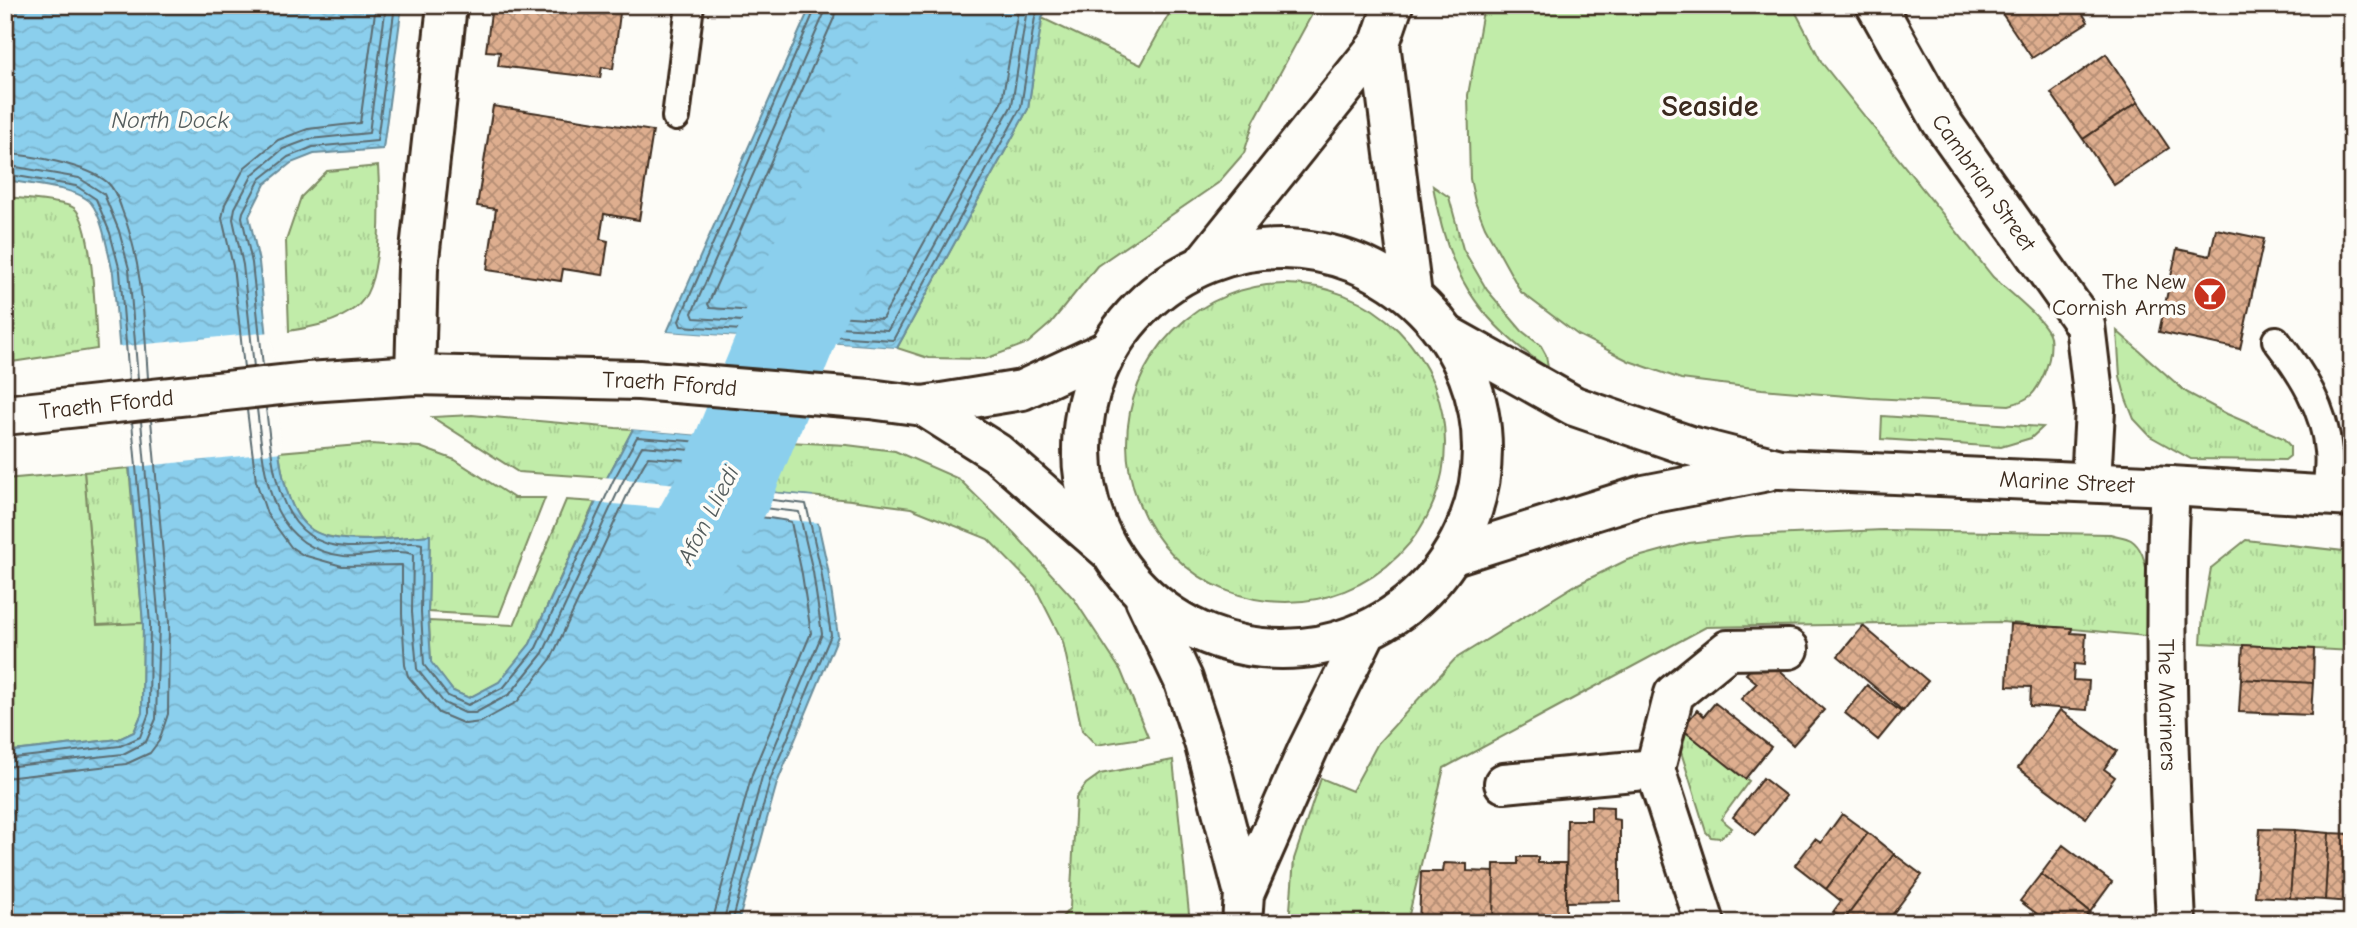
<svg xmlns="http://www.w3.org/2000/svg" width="2357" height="928" font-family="'Comic Neue',sans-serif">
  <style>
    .grass { fill: url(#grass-tufts); stroke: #7e8b64; stroke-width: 2 }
    .park { fill: #c1eca9; stroke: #7e8b64; stroke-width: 2 }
    .water { fill: url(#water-waves); stroke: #6b8d9a; stroke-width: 2 }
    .pier { fill: #fdfcf7 }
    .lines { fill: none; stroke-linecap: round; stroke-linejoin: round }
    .shore { stroke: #5b6c71; stroke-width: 2 }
    .river { stroke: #8bcfed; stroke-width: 96 }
    .building { fill: url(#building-cross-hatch); stroke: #3b2a1e; stroke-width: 2 }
    .service-casing { stroke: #3b2a1e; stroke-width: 32 }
    .minor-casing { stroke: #3b2a1e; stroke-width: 44 }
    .secondary-casing { stroke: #3b2a1e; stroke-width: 44 }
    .service { stroke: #fdfcf7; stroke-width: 26 }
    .minor { stroke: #fdfcf7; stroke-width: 38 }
    .secondary { stroke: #fdfcf7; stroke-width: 38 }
    .labels { text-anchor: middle; stroke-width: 7; stroke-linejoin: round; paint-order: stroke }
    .street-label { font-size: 23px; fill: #3b2a1e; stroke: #fdfcf7 }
    .poi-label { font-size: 23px; fill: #3b2a1e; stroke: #fdfcf7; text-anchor: end }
    .water-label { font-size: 24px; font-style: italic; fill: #535c5c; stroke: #fdfcf7 }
    .district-label { font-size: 30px; font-weight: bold; fill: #3b2a1e; stroke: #fdfcf7 }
  </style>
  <defs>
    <pattern id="grass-tufts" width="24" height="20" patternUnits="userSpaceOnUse" patternTransform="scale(1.75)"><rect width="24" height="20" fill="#c1eca9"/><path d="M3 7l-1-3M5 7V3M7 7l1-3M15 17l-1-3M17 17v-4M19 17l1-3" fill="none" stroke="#a7cb91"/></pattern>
    <pattern id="water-waves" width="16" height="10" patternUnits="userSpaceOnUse" patternTransform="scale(1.75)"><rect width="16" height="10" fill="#8bcfed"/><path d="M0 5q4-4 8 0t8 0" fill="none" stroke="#79b2cb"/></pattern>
    <pattern id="building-cross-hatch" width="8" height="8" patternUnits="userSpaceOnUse" patternTransform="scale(1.75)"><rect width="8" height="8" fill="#deae8f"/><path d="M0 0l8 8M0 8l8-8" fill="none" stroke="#b58e74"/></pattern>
  </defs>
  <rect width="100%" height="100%" fill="#fdfcf7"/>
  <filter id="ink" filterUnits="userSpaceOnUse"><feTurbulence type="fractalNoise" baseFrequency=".0143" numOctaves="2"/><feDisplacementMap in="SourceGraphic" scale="14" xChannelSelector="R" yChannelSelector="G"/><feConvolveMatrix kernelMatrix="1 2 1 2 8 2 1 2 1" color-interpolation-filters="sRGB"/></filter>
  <g filter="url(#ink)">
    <path class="grass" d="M1174,5H1317L1254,121L1244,153L1218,183L1097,266L1051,323L1028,343L985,359L928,358L897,348L1028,109L1042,18L1141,65Z
      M378,166C380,199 384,288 355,308C336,323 312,327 289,331L286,241L301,197L327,171Z
      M1433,186L1449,197L1463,249L1487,290L1522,331L1541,346L1546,355L1548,368C1476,320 1447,271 1433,186Z
      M5,197C18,198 66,202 74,208C94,224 95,321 97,349L5,363Z
      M1127 443a159 159 0 1 1 318 0a159 159 0 1 1-318 0Z
      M2117,331L2186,392L2227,414L2283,438L2290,446V456L2285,460L2191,459L2150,436L2134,419L2126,399L2120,376Z
      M472,415L616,428L633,429L607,478L518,472L432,417Z
      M1882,416L2043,427L2031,438L2001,447L1881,439Z
      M768,441L847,445L895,451L959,479L1015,534L1074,599L1121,671L1148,737L1096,745L1082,730L1063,642L1035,587L988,539L911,508L851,500L745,490Z
      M370,444L420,447L455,460L514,498H545L499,616L428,612L430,535C401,538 336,546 312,530C289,516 282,476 279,452Z
      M129,468L143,623L97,626L84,472Z
      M566,500L595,502L530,644L500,682L469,698L453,691L431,663L429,621L514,625Z
      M1883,530L2110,534C2116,536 2126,537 2131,540C2155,556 2147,611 2145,636L2002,622L1706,627L1444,768L1407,923H1289L1294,859L1321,778L1352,791L1378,743L1455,659L1574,586L1627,560L1689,543L1745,536Z
      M2246,540L2352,552V651L2201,643L2203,614L2211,568Z
      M1682,729L1749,781L1721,819L1732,828L1720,838L1711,837L1706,832L1681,752L1679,741Z
      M1173,760L1190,923H1057L1070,908L1076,798L1086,784L1100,774Z"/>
    <path class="park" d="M1484,5H1792L1822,63L1993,277C2006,289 2047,321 2050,337C2052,351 2049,362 2044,374C2035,394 2030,400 2009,405L1871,398L1762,389L1681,379L1629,361L1578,335L1521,292L1485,227L1475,202L1470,179L1468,95Z
      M84,472L97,625L143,623L142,713L134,732L119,739L5,752V479Z"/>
    <path class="water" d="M5,5H402L383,149L314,154L291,163L265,184L249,216L259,262L279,452C282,476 289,516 312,530C338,547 400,538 430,535L428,612L431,662L453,691L469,698L499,682L530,644L607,478L633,429L768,441L746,490L812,496L828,569L838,636L777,783L738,923H5V752L119,739L134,732L142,713L143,623L113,273C108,254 103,218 91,203C78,187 26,184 5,180Z
      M811,5H1048L1042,18L1028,109L897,348L667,332Z"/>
    <path class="pier" d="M271,332L282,452L125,468L116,347Z
      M667,332L897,348L895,351L665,335Z
      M633,425L769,437L772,441L629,429Z
      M603,477L816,497L822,523L591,502Z"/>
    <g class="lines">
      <path class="shore" d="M817,5L679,321L681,326L893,340L1021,107L1035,17L1040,5
        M826,5L824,14L692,313L694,318L888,330L1012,105L1026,15L1030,5
        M836,5L834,18L708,304L710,308L882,319L1002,101L1019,5
        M5,154C32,155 86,165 107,182C115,189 119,201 122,210C143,264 144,321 148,378
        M5,165L79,178L104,194L119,231L129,269L138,379
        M5,174L76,186L96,199L110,233L120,271L129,380
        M263,366L252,263L242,217L243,212L260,179L288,157L313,147L377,141L395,5
        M254,367L243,265L233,219L235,208L253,174L283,149L310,139L369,133L386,5
        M244,368L233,266L222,218L225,204L245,167L278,140L308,129L360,123L376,5
        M266,408C273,462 274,544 347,547C366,548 407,540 422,544L421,612L424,665L448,696L468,705L504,687L536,648L613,481L637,437L754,446L756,451L740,486L742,495L747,497L806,504L821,570L831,635L770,780L732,923
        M257,409C265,470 265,547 344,556C366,558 392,548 413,554L412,612L417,669L444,703L465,713H475L510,694L543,653L621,485L642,446L741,454L743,459L731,487L735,501L746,506L799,512L813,572L822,634L762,777L723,923
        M247,410L256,481L267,514L291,547L303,555L342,566L402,565V614L405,665L408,676L439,713L465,724L481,722L517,702L551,659L630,489L648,457L725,463L727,467C701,526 757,512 791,522L802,574L811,633L752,774L712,923
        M5,759L120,746L140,737L149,713L150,623L132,422
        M5,767L123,754L146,742L156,719L159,623L141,421
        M5,778L126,764L150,753L159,741L168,714L169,622L151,420"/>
      <path class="river" d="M687,557L725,488L819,259L940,5"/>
    </g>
    <path class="building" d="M492,5H621L613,69L602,67L600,78L498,66L500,52L486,51Z
      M2011,5H2077L2088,22L2032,58L2001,12Z
      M2106,54L2138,102L2083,139L2051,93Z
      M2138,102L2169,148L2114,185L2083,139Z
      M493,106L653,131L639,220L604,214L600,239L608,241L603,275L563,269L561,281L487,270L496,209L477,206Z
      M2216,229L2264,239L2240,349L2159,332L2177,249L2210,256Z
      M2010,624L2072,628L2071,633L2086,634L2084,665L2074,664L2073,680L2089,681L2087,710L2030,706L2031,687L2007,686Z
      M1863,626L1928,681L1903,711L1838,656Z
      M2243,645L2314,649L2313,683L2241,679Z
      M1763,655L1824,710L1793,745L1741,699L1757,683L1746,674Z
      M2241,679L2313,683L2311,715L2239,712Z
      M1867,685L1901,712L1878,740L1845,713Z
      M1715,703L1771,747L1745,779L1682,729L1697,710L1704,716Z
      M2060,710L2117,751L2104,769L2115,777L2086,818L2018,768Z
      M1763,778L1786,796L1755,835L1733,817Z
      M1591,806L1613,807V819L1620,820V901L1566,902L1567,820H1591Z
      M1842,814L1868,833L1826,889L1795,865L1815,839L1821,843Z
      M2260,829L2295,830L2290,898L2255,896Z
      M2295,830L2329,833L2325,900L2290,898Z
      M1868,833L1894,854L1844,920L1833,912L1841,901L1826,889Z
      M2329,833L2352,834V902L2325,900Z
      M2063,845L2112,882L2090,912L2041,874Z
      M1894,854L1922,875L1886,923H1848L1844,920Z
      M1518,857H1538V863H1566V923H1493L1494,864H1518Z
      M1444,863L1467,864V871L1494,872L1493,923H1419L1421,872H1443Z
      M2041,874L2090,912L2081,923H2049L2020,901Z"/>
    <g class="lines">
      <defs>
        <path id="service" d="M676,117L690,5
          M2276,340C2301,372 2325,409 2328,451C2330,465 2327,480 2326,494"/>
        <g id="minor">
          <path id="s1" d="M1876,5L1941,121L2085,325L2095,410L2091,482"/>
          <path id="s2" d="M1449,336L1574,406L1690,446L1780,469L2170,486L2352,497"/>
          <path d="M415,375L418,268L447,5"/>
          <path d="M923,406L997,453L1107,549"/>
          <path id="s3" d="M5,415L308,382L415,375L639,380L870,399L923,406L1022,390L1108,350"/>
          <path id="s4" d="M2170,486C2162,631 2169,777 2176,923"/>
          <path d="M1454,555L1644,495L1768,471"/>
          <path d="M1655,769L1674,694L1728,650L1789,649"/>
          <path d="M1504,783L1655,769L1705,923"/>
        </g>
        <path id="secondary" d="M1380,43L1412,296
          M1082 449a200 200 0 1 1 400 0a200 200 0 1 1-400 0Z
          M1202,265L1380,43L1393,5
          M1145,599L1183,679L1204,742L1244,894L1242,923
          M1244,894L1308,749L1366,632"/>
      </defs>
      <use href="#service" class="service-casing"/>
      <use href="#minor" class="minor-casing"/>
      <use href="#secondary" class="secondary-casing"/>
      <use href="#service" class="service"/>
      <use href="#minor" class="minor"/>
      <use href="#secondary" class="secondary"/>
    </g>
  </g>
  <defs>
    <symbol id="bar-disc" viewBox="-11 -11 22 22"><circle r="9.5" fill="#c8321e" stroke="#fdfcf7"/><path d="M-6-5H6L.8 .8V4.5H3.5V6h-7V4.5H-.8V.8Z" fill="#fff"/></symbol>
  </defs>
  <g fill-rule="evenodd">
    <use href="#bar-disc" x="2191" y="275" width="38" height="38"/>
  </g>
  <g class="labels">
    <g class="street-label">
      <text dy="8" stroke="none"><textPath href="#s1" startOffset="208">Cambrian Street</textPath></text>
      <text dy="8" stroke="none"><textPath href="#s3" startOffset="667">Traeth Ffordd</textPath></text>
      <text dy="8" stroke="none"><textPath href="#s3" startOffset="102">Traeth Ffordd</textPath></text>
      <text dy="8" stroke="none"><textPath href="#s2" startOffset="646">Marine Street</textPath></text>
      <text dy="8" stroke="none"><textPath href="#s4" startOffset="219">The Mariners</textPath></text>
    </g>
    <g class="poi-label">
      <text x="2186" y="289">The New<tspan x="2186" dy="26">Cornish Arms</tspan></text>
    </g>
    <g class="water-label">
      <text x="170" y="128">North Dock</text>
      <text transform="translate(708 515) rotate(-63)" y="8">Afon Lliedi</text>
    </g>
    <g class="district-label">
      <text x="1710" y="116">Seaside</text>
    </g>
  </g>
  <rect width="2357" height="928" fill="none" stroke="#fdfcf7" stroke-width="28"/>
  <rect x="14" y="14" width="2329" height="900" fill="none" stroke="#3b2a1e" stroke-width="2.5" filter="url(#ink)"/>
</svg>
